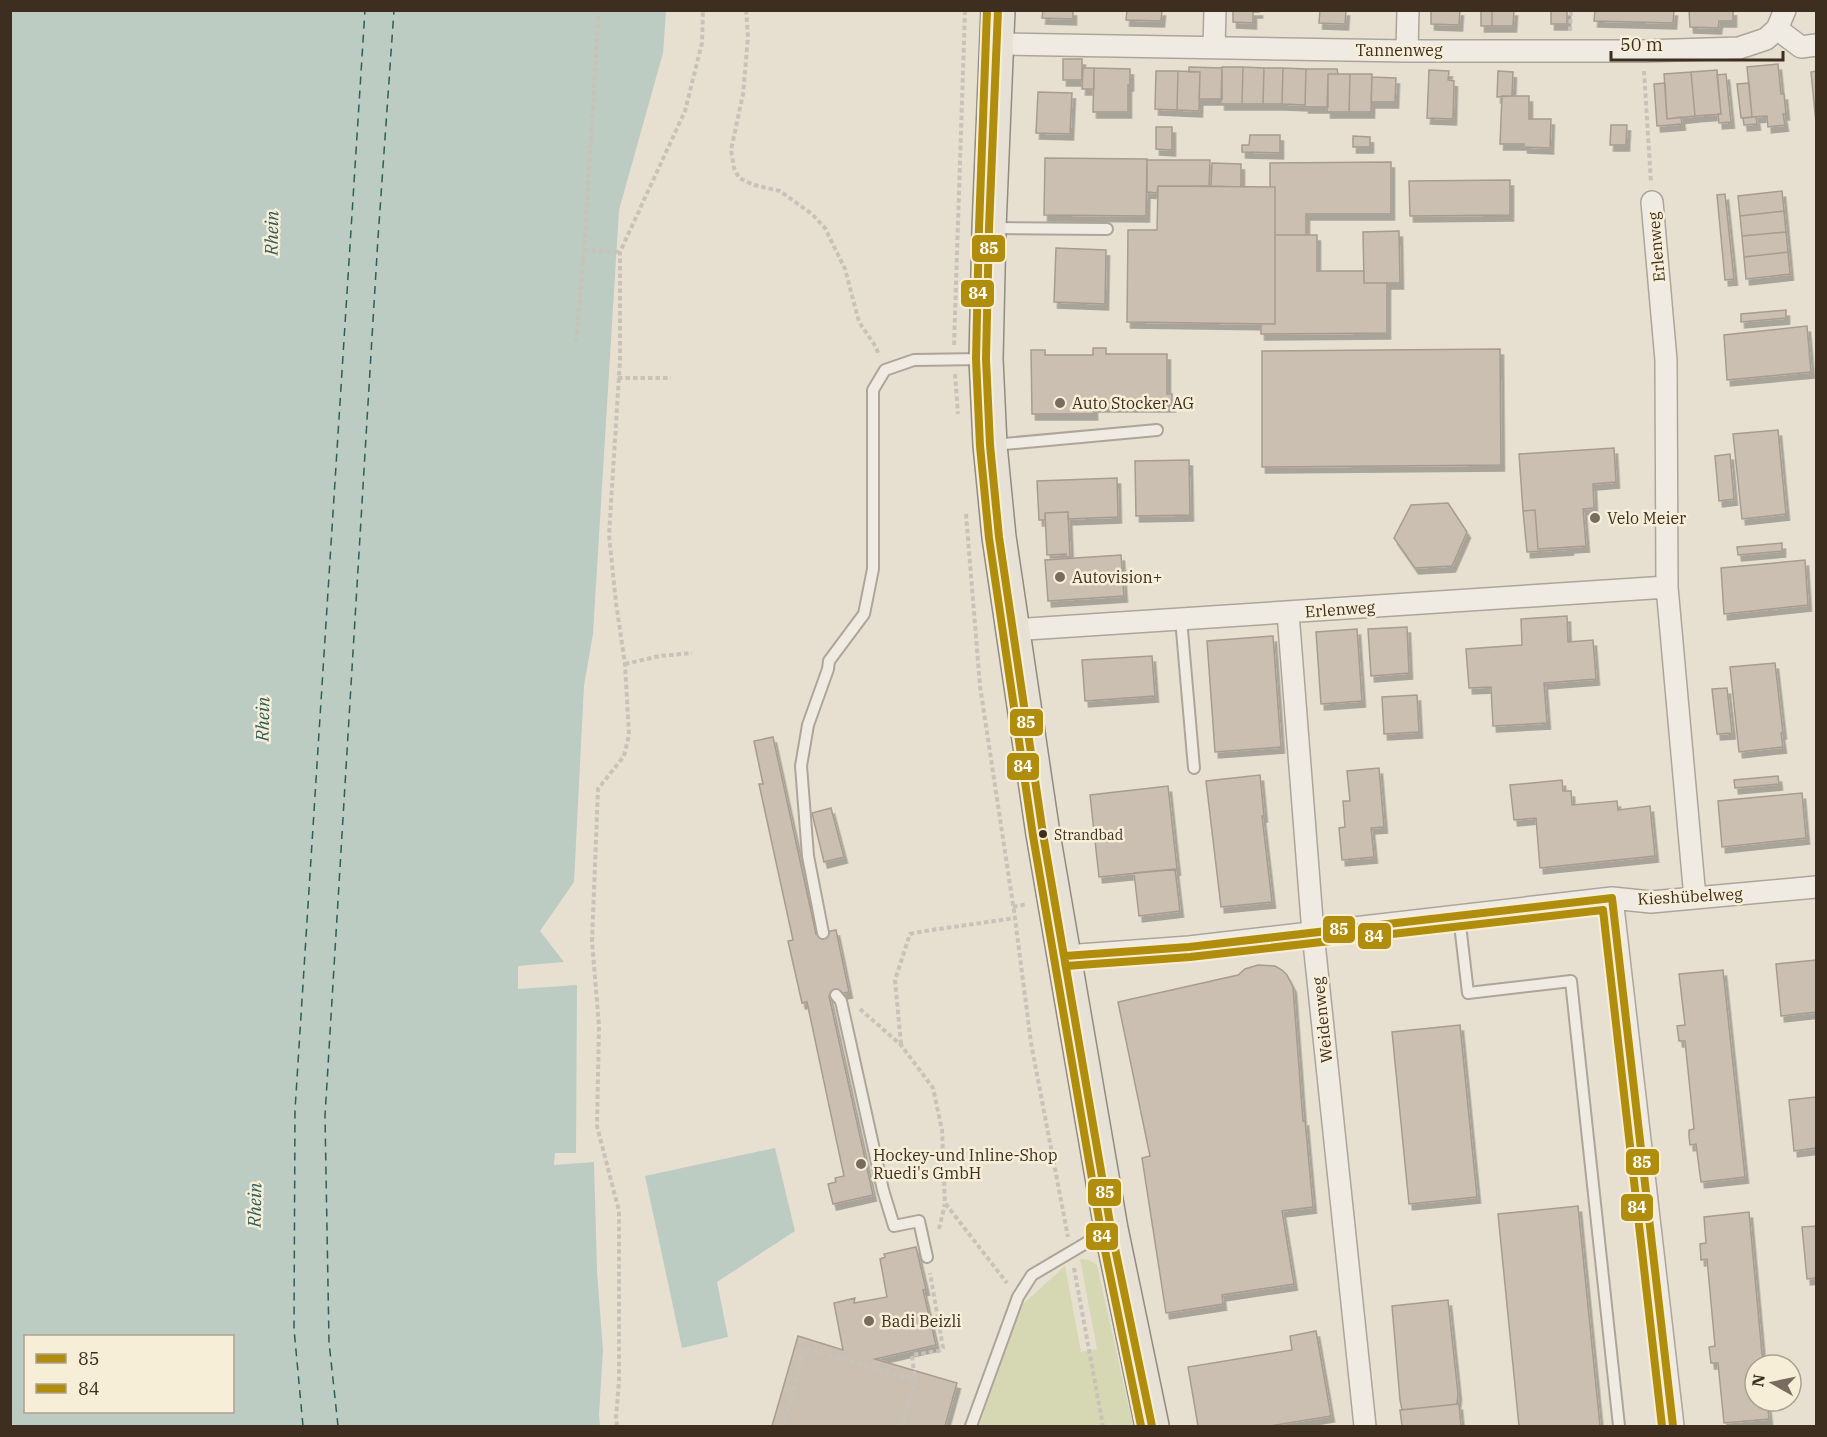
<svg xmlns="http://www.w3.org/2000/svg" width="1827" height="1437" font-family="'IBM Plex Serif',serif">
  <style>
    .green { fill: #d6d7b3 }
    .water { fill: #bcccc2; fill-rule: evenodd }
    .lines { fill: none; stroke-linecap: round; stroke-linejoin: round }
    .ferry { stroke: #2f5d5a; stroke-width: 1.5; stroke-dasharray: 8 6; stroke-linecap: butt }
    .building { fill: #cbbfb2; stroke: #a89c90; stroke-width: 1.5; filter: url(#shadow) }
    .service-casing { stroke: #ada599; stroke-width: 14 }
    .minor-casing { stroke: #ada599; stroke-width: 24 }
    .primary-casing { stroke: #928b80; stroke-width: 36 }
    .path { stroke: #c8c2b9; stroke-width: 4; stroke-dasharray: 4.5 3; stroke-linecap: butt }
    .service { stroke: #efebe3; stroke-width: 10 }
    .minor { stroke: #efebe3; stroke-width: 21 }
    .primary { stroke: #e6e1d4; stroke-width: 33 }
    .bus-1-casing { stroke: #f7eed8; stroke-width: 12 }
    .bus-2-casing { stroke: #f7eed8; stroke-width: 12 }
    .bus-1 { stroke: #b18d0d; stroke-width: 8 }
    .bus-2 { stroke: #b18d0d; stroke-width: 8 }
    .poi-dot { fill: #786c5e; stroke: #f7eed8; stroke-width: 2 }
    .bus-dot { fill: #3d2e20; stroke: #f7eed8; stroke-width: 2 }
    .labels { text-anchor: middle; stroke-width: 5; stroke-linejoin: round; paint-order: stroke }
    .bus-label { font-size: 14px; fill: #3d2e20; stroke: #f7eed8; text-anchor: start }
    .street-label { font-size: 16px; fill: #3d2e20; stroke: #f7eed8 }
    .poi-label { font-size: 16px; fill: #3d2e20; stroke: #f7eed8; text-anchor: start }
    .water-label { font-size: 18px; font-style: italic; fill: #2f5d5a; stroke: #f7eed8 }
    .line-badge { stroke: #f7eed8; stroke-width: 2 }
    .badge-label { font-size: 16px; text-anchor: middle; font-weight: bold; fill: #fff }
  </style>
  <defs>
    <filter id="shadow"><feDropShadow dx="3.5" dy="6" stdDeviation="0" flood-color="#0004"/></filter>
  </defs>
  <rect width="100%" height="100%" fill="#e7e0d1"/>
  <path class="green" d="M1080,1259L1089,1260L1097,1265L1133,1426H979L1023,1304L1065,1266L1081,1352L1097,1349Z"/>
  <path class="water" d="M10,11H666L663,53L619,210L593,634L584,686L574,882L540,931L564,962L518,966V989L577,985L576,1153H555L554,1165L594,1162L597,1271L603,1350L599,1414L600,1426H11ZM26,1336H232V1412H26Z
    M775,1148L795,1231L717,1282L728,1337L682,1348L645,1176Z"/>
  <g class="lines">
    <path class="ferry" d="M303,1426L294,1329L295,1110L365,10
      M338,1426L329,1342L325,1116L378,238L394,10"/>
  </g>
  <path class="building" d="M1043,10H1073V19L1042,18Z
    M1127,10H1162L1161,21L1126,20Z
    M1233,10H1259V12H1253V23L1233,22Z
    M1320,10H1346L1345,24L1319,23Z
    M1431,10H1460L1459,25L1431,24Z
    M1481,10H1492V26H1481Z
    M1492,10H1514L1513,26H1492Z
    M1551,10H1567V24H1551Z
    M1595,10H1674L1673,23L1594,21Z
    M1689,10H1733V21H1719L1718,28L1690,27Z
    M1063,59H1082V80H1063Z
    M1778,64L1781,94H1784L1786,114H1783L1785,125L1768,127L1767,116L1752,117L1747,67Z
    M1189,67L1222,68V99H1199L1200,72H1189Z
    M1222,67H1243L1242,104H1221Z
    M1243,67L1264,68L1263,104H1242Z
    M1083,68H1094V89H1082Z
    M1094,68L1130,69V85H1128V112H1093Z
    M1264,68H1283L1282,104H1263Z
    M1283,68L1306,69L1305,105L1282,104Z
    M1306,69H1337L1338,74H1328V107H1305Z
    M1429,70L1449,71L1448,80L1454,81L1453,119L1427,118Z
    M1717,70L1721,114L1695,116L1691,72Z
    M1156,71H1178L1177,110L1155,109Z
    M1178,71L1200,72L1199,111L1177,110Z
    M1498,71L1513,72L1512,96L1497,97Z
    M1816,71V123L1811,72Z
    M1691,72L1695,116L1667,119L1664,74Z
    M1328,74H1350L1349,112H1327Z
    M1350,74H1372L1371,112H1349Z
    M1726,74L1731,122L1719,123L1718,114H1721L1717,75Z
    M1372,77L1396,78L1395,102H1371Z
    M1665,83L1667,119L1681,117L1682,124L1657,126L1654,84Z
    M1749,83L1752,117L1741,118L1737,84Z
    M1038,92L1072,93L1070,134L1036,133Z
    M1502,96H1529V119H1551L1550,148L1524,147V144H1500Z
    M1756,117L1757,124L1744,125L1743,118Z
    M1611,125H1627L1626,145H1610Z
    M1156,127H1172V150L1156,149Z
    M1250,135H1280V153L1242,152V145H1249Z
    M1353,136L1370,137V147H1353Z
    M1045,158L1147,159L1146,216L1044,215Z
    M1147,160H1210L1209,186H1158L1157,193L1147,192Z
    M1391,162V214H1306V235H1275V187H1270V163Z
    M1212,163L1241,164V187L1211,186Z
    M1510,180V215L1410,216L1409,181Z
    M1158,186L1275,187V324L1127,322L1128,230H1157Z
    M1782,191L1784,211L1740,216L1738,196Z
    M1725,194L1734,279L1725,280L1717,195Z
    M1784,211L1786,232L1742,236L1740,216Z
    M1399,231L1400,283H1364L1363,232Z
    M1786,232L1788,252L1744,257L1742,236Z
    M1275,235H1317V271H1364V283H1387V333L1261,334V324H1275Z
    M1056,248L1106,250L1105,304L1054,302Z
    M1788,252L1790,274L1746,279L1744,257Z
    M1786,310V318L1741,322V314Z
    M1807,326L1811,372L1727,380L1724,335Z
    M1093,348H1106V354H1167V394H1172V406H1094V414H1032L1031,350H1045V355H1093Z
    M1500,349L1501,465L1262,467V351Z
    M1778,430L1786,514L1742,519L1733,434Z
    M1614,448L1616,482L1593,484L1594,508L1583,509L1586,546L1538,549L1535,510L1523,511L1519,454Z
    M1730,454L1734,499L1719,501L1715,456Z
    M1189,460L1190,515L1136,516L1135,461Z
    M1117,478L1118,517L1068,519V512L1045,513V520H1039L1037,481Z
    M1448,503L1467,532L1452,566L1415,568L1394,538L1411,505Z
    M1535,510L1538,549L1570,547V549L1527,552L1523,511Z
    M1068,512L1070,557H1066V554L1047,555L1045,513Z
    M1782,543V551L1738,555L1737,547Z
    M1121,555L1124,596L1048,601L1045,560Z
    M1805,560L1808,605L1724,614L1721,568Z
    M1567,616L1568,642L1593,640L1596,679L1544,683L1547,723L1493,726L1491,687L1469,688L1466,649L1522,645L1521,619Z
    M1407,627L1409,673L1371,676L1368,629Z
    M1357,629L1362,701L1321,704L1316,632Z
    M1273,636L1281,747L1215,752L1207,641Z
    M1152,656L1155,696L1085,701L1082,660Z
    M1775,663L1783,733H1781L1783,747L1739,752L1730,667Z
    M1727,688L1732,733L1717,734L1712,689Z
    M1417,695L1419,732L1384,734L1382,697Z
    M773,737L816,934L836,930L849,992L829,996L873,1195L833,1204L828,1184L836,1182L835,1178L844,1176L807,1002L802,1003L788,941L793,940L759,784H763L754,741Z
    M1379,768L1384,827L1371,828L1374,857L1342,860L1339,828L1345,827L1343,801H1350L1347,771Z
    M1260,775L1264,816H1262L1272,902L1221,907L1206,781Z
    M1778,776L1779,784L1735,788L1734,780Z
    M1562,780L1563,791H1571L1572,805L1617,801L1618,810L1650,806L1655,856L1540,868L1536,818L1514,820L1510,785Z
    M1168,786L1177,869L1099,877L1090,795Z
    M1802,793L1806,838L1722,847L1718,801Z
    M831,808L844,857L824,862L812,813Z
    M1175,869L1180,911L1139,916L1134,873Z
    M1816,960V1012L1781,1016L1776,964Z
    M1258,965L1275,966L1282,970L1287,975L1293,987L1303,1121L1305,1120L1313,1207L1282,1211L1294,1284L1222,1295L1223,1304L1166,1313L1142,1158L1150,1156L1118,1002L1238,975L1245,969Z
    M1723,970L1745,1177L1701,1182L1696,1144L1690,1145L1689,1136V1130L1694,1129L1685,1041H1679L1677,1026L1685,1025L1679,974Z
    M1460,1025L1477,1197L1409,1204L1392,1032Z
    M1816,1097V1148L1794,1151L1789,1100Z
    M1578,1206L1600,1426H1519L1498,1214Z
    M1749,1212L1763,1365H1755V1401H1767L1769,1419L1724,1423L1718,1363H1711L1709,1347L1715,1346L1707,1259L1701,1260L1700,1244L1706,1243L1704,1217Z
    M1816,1226V1278L1807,1279L1802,1227Z
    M916,1247L926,1289L923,1290L936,1345L875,1359L957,1383L945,1426H772L798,1336L843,1350L834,1303L855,1298L854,1303L887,1297L880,1259L885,1257L884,1254Z
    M1448,1300L1458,1394L1457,1404L1402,1410L1400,1400L1392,1306Z
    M1316,1331L1331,1416L1270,1426H1198L1188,1367L1292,1350L1290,1336Z
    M1459,1404L1461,1426H1402L1400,1410Z"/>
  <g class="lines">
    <defs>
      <path id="service" d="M994,228L1107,229
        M993,445L1157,430
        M1181,619L1194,768
        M1459,916L1468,993L1571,981L1619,1426
        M823,933L808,856L801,766L808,725L828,669L829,661L864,614L873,569V390L885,370L914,360L983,359
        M836,995L841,1001L883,1190L894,1226L919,1221L927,1257
        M971,1426L1018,1297L1032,1275L1108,1230"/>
      <path id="minor" d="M1777,29L1801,47L1816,45
        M997,44L1407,51H1644L1739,48L1766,39L1777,29L1785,10
        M1214,47L1215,10
        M1407,51L1408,10
        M1652,202L1666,360L1667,587L1695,898
        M1288,613L1313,933L1365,1426
        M1012,630L1667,587
        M1612,898L1673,1426
        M1065,956L1189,947L1612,898L1651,902L1816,887"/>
      <path id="primary" d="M998,10L989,228L986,359L990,445L999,537L1043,834L1111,1229L1152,1426"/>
    </defs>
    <use href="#service" class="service-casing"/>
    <use href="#minor" class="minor-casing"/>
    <use href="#primary" class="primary-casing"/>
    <path class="path" d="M746,10L748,37L743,94L731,150L734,168L739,178L754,185L780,191L812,214L825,228L845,269L859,322L876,347L879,356
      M1570,31L1571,10
      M1644,71L1651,183
      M584,250L620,252
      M576,342L584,250L599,10
      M954,345L965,10
      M955,374L958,414
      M618,378H671
      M966,514L980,686L1015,918L1031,1043L1068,1237
      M625,664L660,656L692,653
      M1013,907L1027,904
      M860,1009L901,1045L933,1088L942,1130L945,1203L1007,1283
      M901,1044L895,980L910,934L925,931L1015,918
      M939,1229L945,1204
      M1074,1268L1103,1426
      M617,1426L616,1418L619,1381V1211L597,1126L599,1026L592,941L598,789L624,756L629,735L625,664L616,603L609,535L620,360V252L685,111L702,43L703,10
      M783,1426L805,1348L915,1380
      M902,1426L915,1380L912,1355L939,1351L943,1348L930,1273"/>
    <use href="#service" class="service"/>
    <use href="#minor" class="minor"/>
    <use href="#primary" class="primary"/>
    <defs>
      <path id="bus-1" d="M998,10L989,228L986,359L990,445L999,537L1043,834L1111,1229L1152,1426
        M1612,898L1673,1426
        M1065,956L1189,947L1612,898"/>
      <path id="bus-2" d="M987,10L979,228L976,359L980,446L989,538L1033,836L1101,1231L1141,1426
        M1066,966L1190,957L1603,910L1662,1426"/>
    </defs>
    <use href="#bus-1" class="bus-1-casing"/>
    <use href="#bus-2" class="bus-2-casing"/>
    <use href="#bus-1" class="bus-1"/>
    <use href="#bus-2" class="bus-2"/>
  </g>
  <g class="poi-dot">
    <circle cx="1060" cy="403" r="6"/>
    <circle cx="1595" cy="518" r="6"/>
    <circle cx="1060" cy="577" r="6"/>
    <circle cx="861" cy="1164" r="6"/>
    <circle cx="869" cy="1321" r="6"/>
  </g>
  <circle class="bus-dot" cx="1043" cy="834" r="5"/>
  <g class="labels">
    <g class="bus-label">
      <text x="1054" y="840">Strandbad</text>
    </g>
    <g class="street-label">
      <text x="1399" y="56">Tannenweg</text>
      <text transform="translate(1656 247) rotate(-95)" y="6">Erlenweg</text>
      <text transform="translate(1340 609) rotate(-4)" y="6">Erlenweg</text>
      <text transform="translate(1690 896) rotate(-3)" y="6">Kieshübelweg</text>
      <text transform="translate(1322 1020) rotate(-96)" y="6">Weidenweg</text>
    </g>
    <g class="poi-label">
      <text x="1072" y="409">Auto Stocker AG</text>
      <text x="1607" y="524">Velo Meier</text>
      <text x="1072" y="583">Autovision+</text>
      <text x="873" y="1161">Hockey-und Inline-Shop<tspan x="873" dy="18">Ruedi's GmbH</tspan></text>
      <text x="881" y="1327">Badi Beizli</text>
    </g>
    <g class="water-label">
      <text transform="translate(272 233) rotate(-89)" y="6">Rhein</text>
      <text transform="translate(263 719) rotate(-89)" y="6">Rhein</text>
      <text transform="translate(255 1205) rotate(-89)" y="6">Rhein</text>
    </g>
  </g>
  <g class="line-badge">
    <rect x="971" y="234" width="35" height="29" rx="6" fill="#b18d0d"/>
    <rect x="960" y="279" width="35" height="29" rx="6" fill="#b18d0d"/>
    <rect x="1009" y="708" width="35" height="29" rx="6" fill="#b18d0d"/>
    <rect x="1006" y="752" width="34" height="29" rx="6" fill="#b18d0d"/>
    <rect x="1322" y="915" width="34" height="29" rx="6" fill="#b18d0d"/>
    <rect x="1357" y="922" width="35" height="28" rx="6" fill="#b18d0d"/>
    <rect x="1625" y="1148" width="35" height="28" rx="6" fill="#b18d0d"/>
    <rect x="1087" y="1178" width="35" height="29" rx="6" fill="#b18d0d"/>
    <rect x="1620" y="1193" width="34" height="29" rx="6" fill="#b18d0d"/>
    <rect x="1085" y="1222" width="34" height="29" rx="6" fill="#b18d0d"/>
  </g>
  <g class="badge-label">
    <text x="989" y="254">85</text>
    <text x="978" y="299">84</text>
    <text x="1026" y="728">85</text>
    <text x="1023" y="772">84</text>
    <text x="1339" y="935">85</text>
    <text x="1374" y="942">84</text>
    <text x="1642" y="1168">85</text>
    <text x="1105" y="1198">85</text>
    <text x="1637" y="1213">84</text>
    <text x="1102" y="1242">84</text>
  </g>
  <rect width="1827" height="1437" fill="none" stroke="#3d2e20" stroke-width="24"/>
  <rect x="24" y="1335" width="210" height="78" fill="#f7eed8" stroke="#ada18e" stroke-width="1.5"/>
  <rect x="36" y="1354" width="30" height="9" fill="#b18d0d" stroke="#ada18e" stroke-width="1.5"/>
  <text x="78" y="1365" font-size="18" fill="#3d2e20">85</text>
  <rect x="36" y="1384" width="30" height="9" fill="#b18d0d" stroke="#ada18e" stroke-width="1.5"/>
  <text x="78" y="1395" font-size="18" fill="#3d2e20">84</text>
  <g transform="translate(1773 1383) rotate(279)"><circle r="28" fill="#f7eed8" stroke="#ada18e" stroke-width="1.5"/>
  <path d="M0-4.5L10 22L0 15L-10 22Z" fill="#786c5e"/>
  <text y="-9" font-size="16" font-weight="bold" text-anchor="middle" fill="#3d2e20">N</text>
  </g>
  <path d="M1611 51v9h172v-9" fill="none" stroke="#3d2e20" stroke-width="3"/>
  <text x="1620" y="51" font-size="18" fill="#3d2e20" stroke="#f7eed8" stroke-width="4.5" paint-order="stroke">50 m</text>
</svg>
